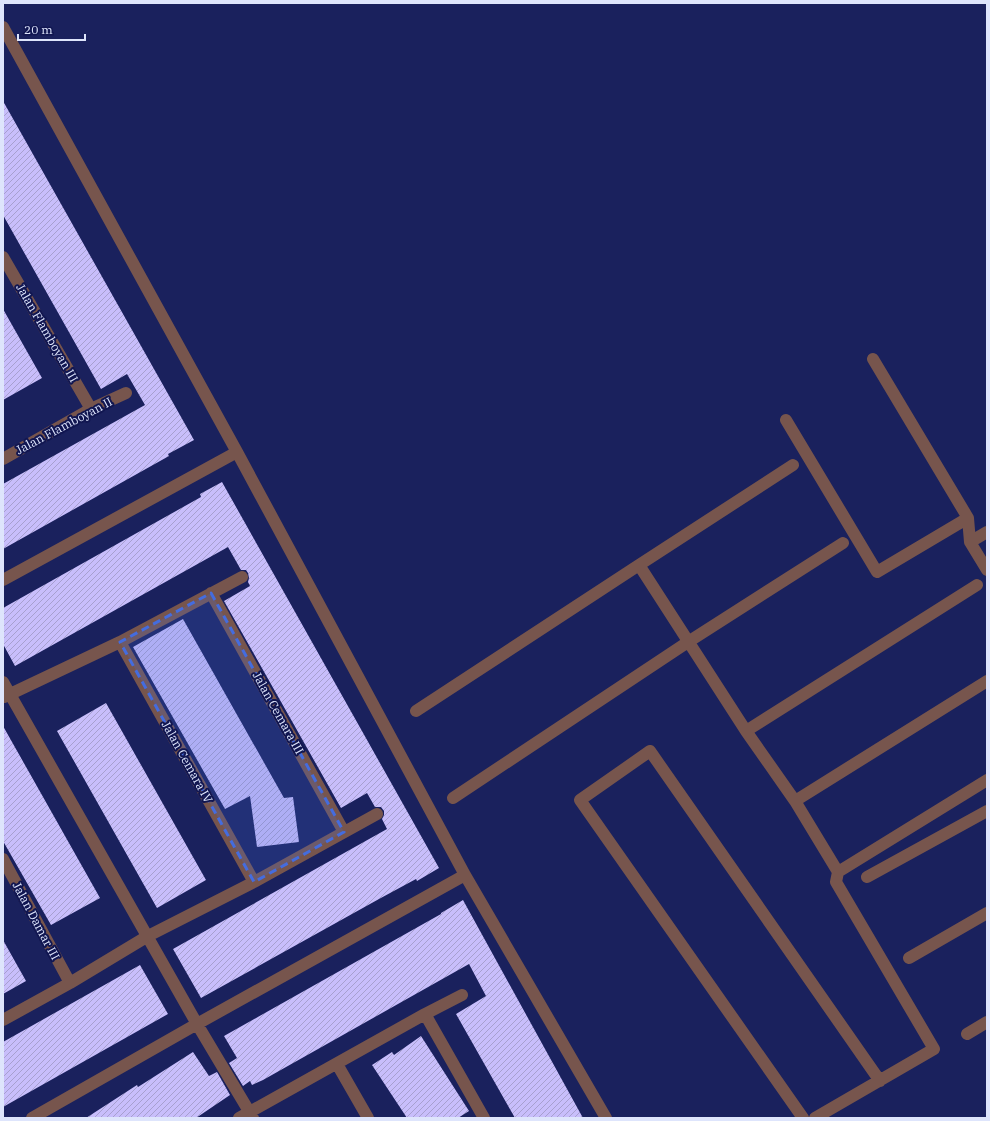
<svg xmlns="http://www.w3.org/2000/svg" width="990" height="1121" font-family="'IBM Plex Serif',serif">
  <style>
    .building { fill: url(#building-hatch) }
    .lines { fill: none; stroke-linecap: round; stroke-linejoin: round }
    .minor { stroke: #77554d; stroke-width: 12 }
    .marked { fill: #446cdf; fill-opacity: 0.2; stroke: #446cdf; stroke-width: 3; stroke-dasharray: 8 5; stroke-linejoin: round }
    .labels { text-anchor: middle; stroke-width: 4; stroke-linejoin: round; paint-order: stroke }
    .street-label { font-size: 12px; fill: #dee5fc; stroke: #111651 }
  </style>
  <defs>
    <pattern id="building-hatch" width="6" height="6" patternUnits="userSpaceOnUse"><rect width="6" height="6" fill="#c8befb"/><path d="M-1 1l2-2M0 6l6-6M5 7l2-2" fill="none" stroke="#a7a0cf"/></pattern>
  </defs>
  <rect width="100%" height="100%" fill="#1a215d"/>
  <path class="building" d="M3,101L194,440L168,454L169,456L3,549V484L145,405L127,374L101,389L3,215Z
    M3,309L42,378L3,400Z
    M222,482L439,868L417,881L416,879L379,899L201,998L173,949L387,829L382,819L384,815V811L381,807H375L367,793L341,808L224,601L250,586L248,582L249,578L248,573L246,570H241L228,547L15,666L3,644V608L201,497L200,494Z
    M183,619L284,798L293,797L299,842L257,847L250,796L225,809L133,647Z
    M106,703L206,880L157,908L57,731Z
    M3,726L100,898L51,925L3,841Z
    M463,900L583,1118H515L456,1014L486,996L469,964L263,1080L252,1085L250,1081L243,1086L229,1063L237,1058L224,1036L441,914V913Z
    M3,940L26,981L3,994Z
    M140,965L168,1014L3,1107V1042Z
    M421,1036L469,1111L458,1118H407L372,1065L392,1052L394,1055Z
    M193,1052L209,1076L217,1072L230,1095L196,1118H86L137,1085L138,1087Z"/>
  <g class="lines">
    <path class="minor" d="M3,27L237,452L465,875L606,1118
      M3,257L91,409
      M786,420L877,572L968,518L873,359
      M3,459L91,409L126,393
      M968,518L970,542
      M987,532L970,542L987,570
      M639,565L793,465
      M3,580L237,452
      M211,593L344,832
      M120,642L254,882
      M3,682L197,1024L253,1118
      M4,697L120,642L242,577
      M416,711L639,565L746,731L795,801L838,872L836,882L934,1049L815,1118
      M746,731L977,585
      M453,798L688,642L843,543
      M795,801L987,681
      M3,859L70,983
      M838,872L987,780
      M867,877L987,811
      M909,958L987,913
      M425,1014L484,1118
      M3,1020L70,983L148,936L254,882L377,814
      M967,1034L987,1022
      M337,1064L368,1118
      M32,1118L197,1024L465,875
      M239,1118L425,1014L462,995
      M803,1118L580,800L650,751L880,1081"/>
  </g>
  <path class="marked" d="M211,593L344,832L254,882L120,642Z"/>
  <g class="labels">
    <g class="street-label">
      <text transform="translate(47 333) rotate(60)" y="4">Jalan Flamboyan III</text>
      <text transform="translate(64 426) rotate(-28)" y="4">Jalan Flamboyan II</text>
      <text transform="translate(278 713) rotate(61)" y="4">Jalan Cemara III</text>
      <text transform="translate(187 762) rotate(61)" y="4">Jalan Cemara IV</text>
      <text transform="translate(36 921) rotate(62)" y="4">Jalan Damar III</text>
    </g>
  </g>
  <rect width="990" height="1121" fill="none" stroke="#dee5fc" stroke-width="8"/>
  <path d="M18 34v6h67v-6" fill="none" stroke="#dee5fc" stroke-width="2"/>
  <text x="24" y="34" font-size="12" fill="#dee5fc" stroke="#111651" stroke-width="3" paint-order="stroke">20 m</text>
</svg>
